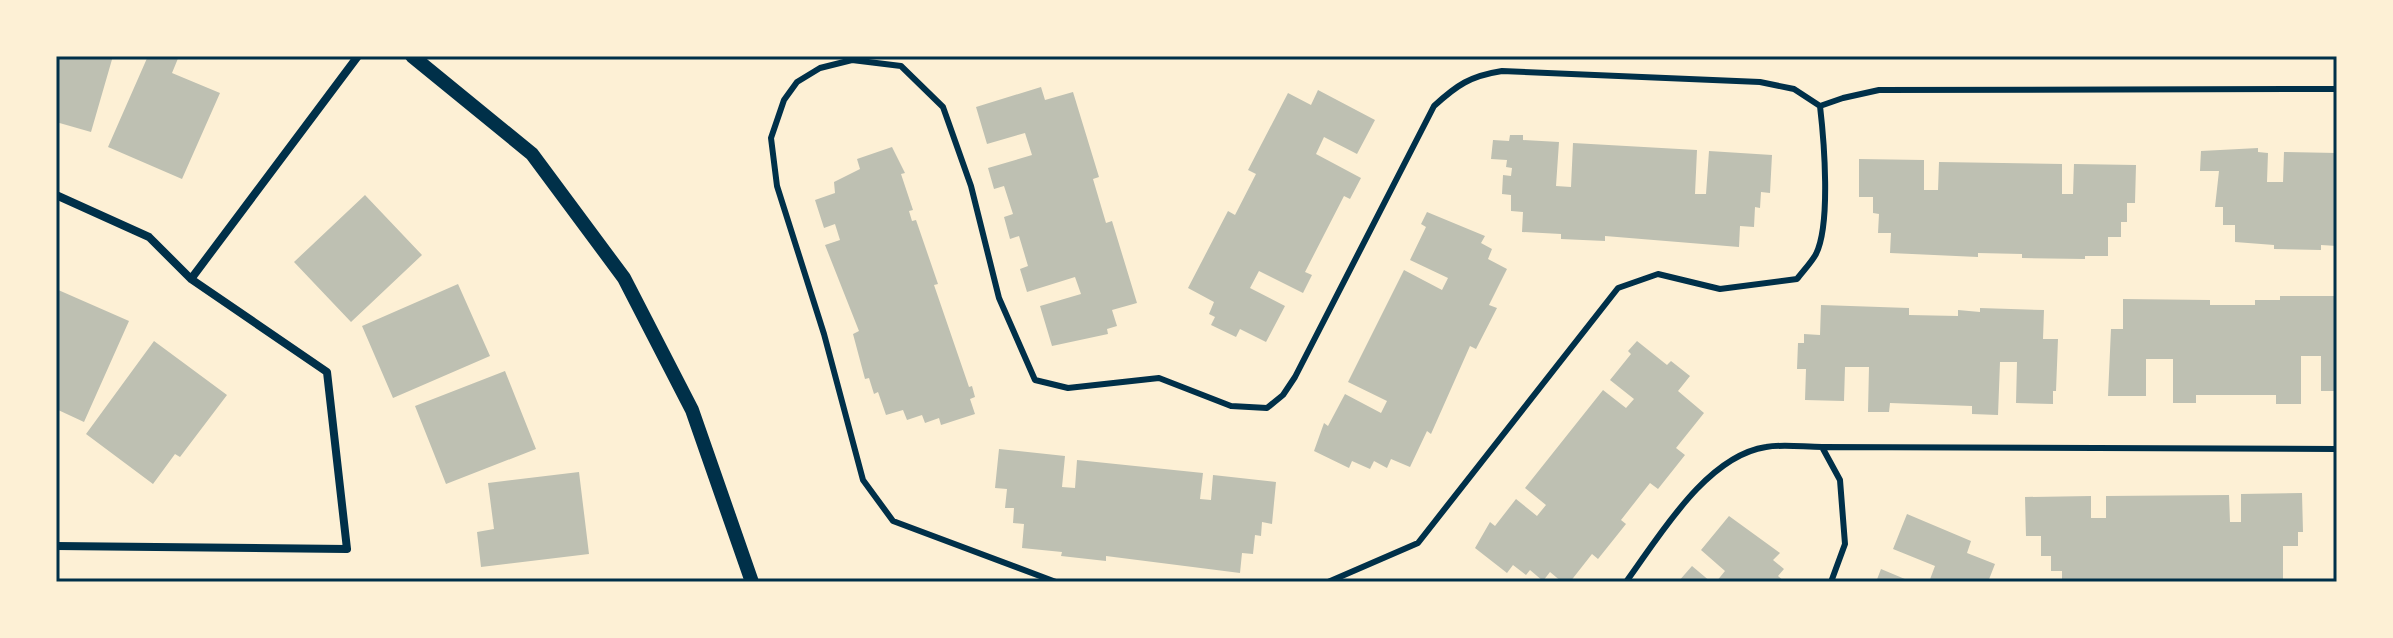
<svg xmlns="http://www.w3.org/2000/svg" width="2393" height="638" font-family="'Alegreya Sans',sans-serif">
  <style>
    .building { fill: #bec0b2 }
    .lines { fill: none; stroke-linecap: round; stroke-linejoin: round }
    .service { stroke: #003049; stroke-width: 6 }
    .minor { stroke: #003049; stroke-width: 8 }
    .tertiary { stroke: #003049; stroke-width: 14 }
    .neatline { fill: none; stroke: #003049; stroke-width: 3 }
  </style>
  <rect width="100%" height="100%" fill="#fdf0d5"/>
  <path class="building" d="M56,56H113L91,132L56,122Z
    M148,56H179L172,73L220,93L182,179L108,147Z
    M1041,87L1045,100L1073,92L1099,177L1093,179L1106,223L1112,221L1137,303L1112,310L1117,326L1107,329L1108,334L1052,346L1040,306L1081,294L1075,277L1027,292L1020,269L1028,266L1019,236L1010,239L1004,217L1013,214L1004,186L994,189L988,168L1032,155L1025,133L987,144L976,107Z
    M1318,90L1375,120L1357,154L1324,137L1316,154L1361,178L1350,199L1344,196L1305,272L1312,275L1303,293L1259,271L1250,288L1285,306L1266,342L1240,329L1236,337L1211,325L1215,317L1209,314L1214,302L1188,288L1228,211L1235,215L1256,174L1248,170L1288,93L1311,105Z
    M1510,135H1523V140L1559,142L1556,186L1571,187L1573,143L1697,150L1695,194H1706L1709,151L1772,155L1770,193L1761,192L1760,208L1755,207L1754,227L1740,226L1739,247L1605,236V241L1561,239V234L1522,232L1523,212L1511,211V195L1502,194L1503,175L1511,176L1512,168L1506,167L1507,160L1491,159L1493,140L1509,141Z
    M892,147L905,173L901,174L913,210L909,211L912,221L916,220L938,284L934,285L969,387L972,386L975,397L970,399L975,414L941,425L939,418L925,423L922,415L907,420L903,410L886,415L878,392L874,394L869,378L865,379L853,334L859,331L825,245L840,240L835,224L824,228L815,200L835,193L834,182L860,169L857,159Z
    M2258,148V152L2268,153L2267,182H2283L2284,152L2337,153V246L2321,245V250L2274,249V245L2235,242V225H2223V207H2215L2219,171H2200L2201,151Z
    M1859,159L1924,160V190H1938L1939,162L2062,164V194H2073L2074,164L2136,165L2135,203H2127V222H2121V237H2108V256H2085V259L2022,258V254L1978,253V257L1890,253L1891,233H1878L1879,214L1873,213V197H1859Z
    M365,195L422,255L351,322L294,262Z
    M1427,212L1485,236L1481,243L1492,249L1488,259L1507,269L1489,305L1497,308L1476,349L1470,346L1431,434L1427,431L1410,467L1391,459L1387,468L1374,461L1370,469L1352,461L1349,468L1314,451L1324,423L1328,426L1345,394L1381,413L1387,401L1348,382L1404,270L1442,290L1448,278L1410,260L1426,227L1421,224Z
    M458,284L490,356L393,398L362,326Z
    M56,289L129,321L84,422L56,409Z
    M2280,296H2337V391H2321V356H2301V404H2276V395H2196V403H2173V359H2146V396H2108L2111,329H2123V299L2210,300V305H2255V300H2280Z
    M1821,305L1909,308V315L1958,316V310L1980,312V308L2044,310L2043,339H2058L2056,391H2053V404L2016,403L2017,362H2000L1998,415L1972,414V406L1890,403L1889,412H1868L1869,367H1845L1844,401L1805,400L1806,369H1797L1798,343H1804V334L1820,335Z
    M154,341L227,395L180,457L175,454L153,484L86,434Z
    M1637,341L1667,365L1671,361L1690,376L1678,391L1704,413L1676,448L1685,455L1658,489L1650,483L1621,520L1626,524L1598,559L1592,554L1570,582H1562L1550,572L1543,581L1530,570L1526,575L1513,565L1507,573L1475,548L1490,522L1495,526L1516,499L1537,516L1546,505L1525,488L1603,390L1626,408L1634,399L1610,380L1631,354L1628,351Z
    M505,371L536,449L446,484L415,406Z
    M999,449L1065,456L1062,487L1075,488L1077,460L1203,473L1200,499L1211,500L1213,475L1276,482L1272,524L1262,522L1261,536L1255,535L1253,554L1242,553L1240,573L1106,556V561L1061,556L1062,552L1022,548L1024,524L1013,523L1014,508H1005L1007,489L995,488Z
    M579,472L589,554L481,567L477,532L494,529L488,483Z
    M2302,493L2303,532H2298V546H2283V582H2062V571H2051V556H2041V536H2026L2025,497L2091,496V518H2106V496L2229,495L2230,522H2241V494Z
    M1907,514L1971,541L1967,553L1995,564L1988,582H1929L1935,566L1893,549Z
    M1729,516L1780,553L1773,560L1784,569L1778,576L1785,582H1716L1725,571L1701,550Z
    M1692,566L1711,582H1678Z
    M1881,569L1912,582H1876Z"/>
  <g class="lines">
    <path class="service" d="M1820,106L1843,98L1879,90L2337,89
      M1822,447L2337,449
      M1056,582L893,521L863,480L824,334L777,186L771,138L784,100L797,82L820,68L852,60L901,66L943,107L971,186L999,298L1035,380L1068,388L1159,378L1231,406L1267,408L1283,395L1295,377L1434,106C1457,85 1470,76 1502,71L1760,82L1794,89L1820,106C1824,140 1831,224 1816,254C1811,263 1803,271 1797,279L1720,289L1658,274L1618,288L1418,543L1328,582
      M1626,582C1659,537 1706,456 1766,447C1783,444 1804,447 1822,447L1840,480L1845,544L1831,582"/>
    <path class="minor" d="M56,195L149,237L191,279L327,372L347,549L56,546
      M191,279L358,56"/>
    <path class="tertiary" d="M412,56L532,154L624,278L692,410L752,582"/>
  </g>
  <rect width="2393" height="638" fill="none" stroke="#fdf0d5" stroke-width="116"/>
  <rect x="58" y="58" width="2277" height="522" class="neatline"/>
</svg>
